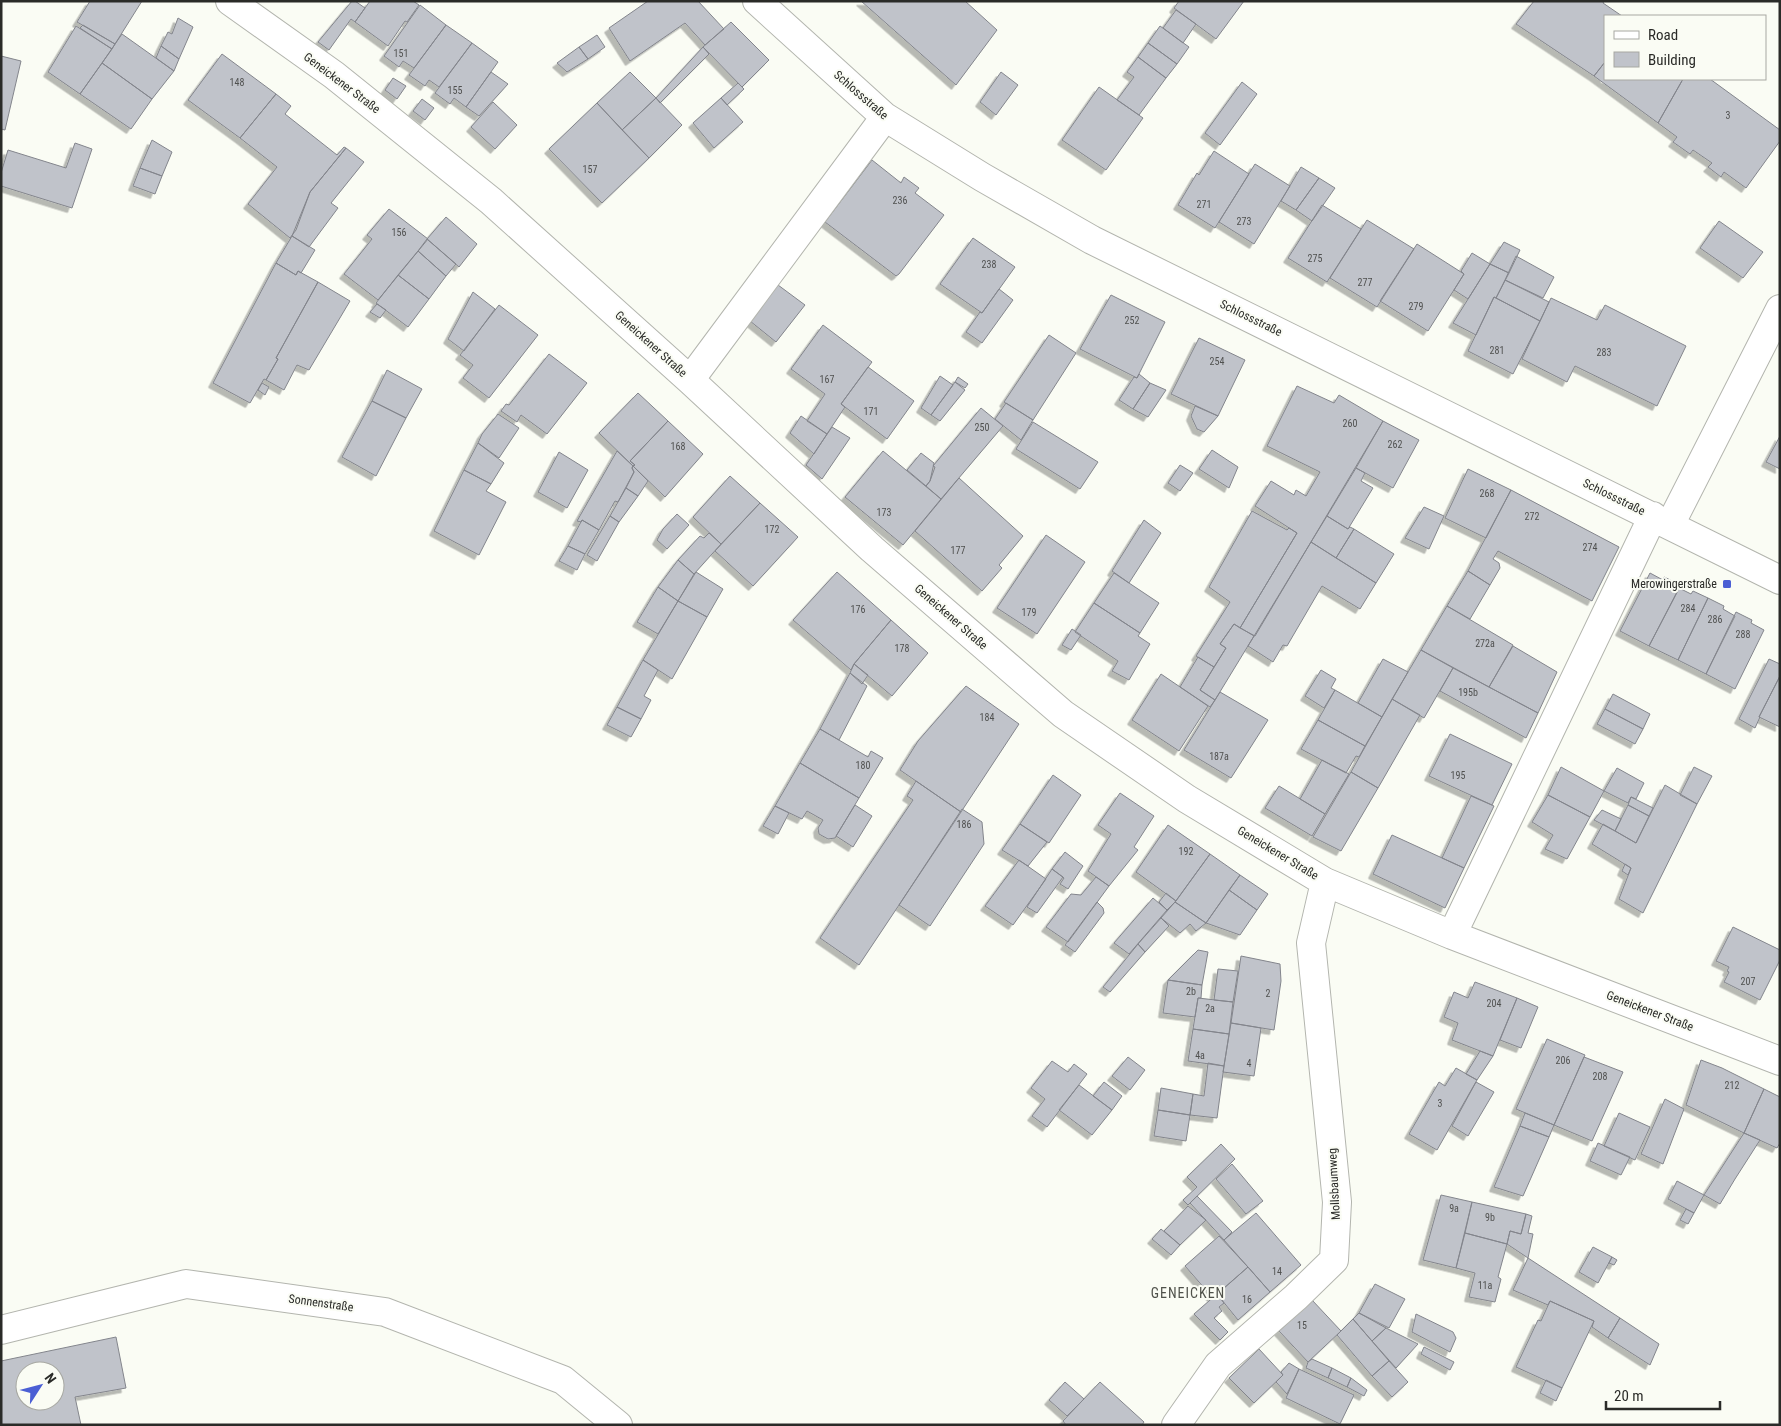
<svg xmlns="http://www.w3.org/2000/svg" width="1781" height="1426" font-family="'Roboto Condensed',sans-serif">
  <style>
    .building { fill: #c0c3ca; stroke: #83858c; fill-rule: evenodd; filter: url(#shadow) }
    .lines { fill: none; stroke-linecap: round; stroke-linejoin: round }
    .minor-casing { stroke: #b3b5ae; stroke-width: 30 }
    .minor { stroke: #fff; stroke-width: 28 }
    .poi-dot { fill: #4b5fd4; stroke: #fafcf4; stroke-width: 2 }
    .labels { text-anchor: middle; stroke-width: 4; stroke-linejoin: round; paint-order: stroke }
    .number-label { font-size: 10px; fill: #505150 }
    .street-label { font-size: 12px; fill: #2a2b28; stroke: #fafcf4 }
    .poi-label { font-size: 12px; fill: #2a2b28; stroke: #fafcf4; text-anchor: end }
    .neighbourhood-label { font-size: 14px; letter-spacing: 1px; fill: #4f514a; stroke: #fafcf4 }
  </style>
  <defs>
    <filter id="shadow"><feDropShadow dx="-4.5" dy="4.5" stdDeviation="0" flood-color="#0004"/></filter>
  </defs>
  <rect width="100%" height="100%" fill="#fafcf4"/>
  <path class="building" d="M90,1H142L115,44L77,22Z
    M352,1H355L365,8L355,22L351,19L329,50L318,42Z
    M370,1H413L419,5L407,22L405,21L388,46L355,22Z
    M648,1H698L724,29L705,45L685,23L630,61L609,28Z
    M861,1H965L997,30L956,85Z
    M1179,1H1244L1216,39L1174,8Z
    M1534,1H1604L1603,3L1622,16H1605V62L1594,76L1516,24Z
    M420,5L446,25L414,68L403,61L399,67L384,56Z
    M1176,10L1196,24L1183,43L1163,28Z
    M178,18L193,27L179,59L161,46L168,32L172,34Z
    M731,22L769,60L742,87L703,47Z
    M83,25L115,44L112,49L80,28Z
    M446,25L472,43L439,87L429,80L425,86L409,75Z
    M76,26L112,49L80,94L48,72Z
    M1160,26L1189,47L1177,64L1148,43Z
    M122,34L174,71L152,99L102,63Z
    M597,35L605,47L588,59L579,47Z
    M472,43L498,62L466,107L454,98L450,104L435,93Z
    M1148,43L1177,64L1166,78L1138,57Z
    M161,46L179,59L174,71L156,58Z
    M579,47L588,59L567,72L557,63Z
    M703,47L709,54L660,103L656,98Z
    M222,54L276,94L240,138L188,100Z
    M1,56L21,61L5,130L1,129Z
    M1138,57L1166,78L1139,115L1117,100L1134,77L1127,72Z
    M1605,62V79H1683L1658,123L1594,76Z
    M102,63L152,99L131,129L80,94Z
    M491,72L508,84L479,116L466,107Z
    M630,72L656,98L622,130L597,103Z
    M1001,72L1018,85L996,115L980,102Z
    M393,78L406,86L397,99L385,90Z
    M1683,79H1710L1780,130V141L1746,188L1724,172L1721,177L1708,167L1712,163L1693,150L1690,154L1673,142L1677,137L1658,123Z
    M1242,82L1257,94L1220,145L1205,133Z
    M738,83L744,89L727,105L721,98Z
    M1099,87L1143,118L1106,170L1062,140Z
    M276,94L291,106L285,114L337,155L344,147L346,148L310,192L296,230L290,238L248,204L277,167L240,138Z
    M656,98L682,125L649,158L622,130Z
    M721,98L743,122L714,148L693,123Z
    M422,99L434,108L425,120L413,111Z
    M493,102L517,125L495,149L471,127Z
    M597,103L649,158L602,203L549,149Z
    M152,140L172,152L162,176L140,168Z
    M75,143L92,149L72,208L1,186V173L8,150L66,168Z
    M346,148L364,162L331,203L338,208L309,247L292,236L310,192Z
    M1214,151L1249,174L1215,228L1178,205L1197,173L1199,175Z
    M872,160L901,183L904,177L919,188L915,193L944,215L899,274L896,276L825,222Z
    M1255,164L1290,186L1254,244L1219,222Z
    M1301,167L1319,178L1296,210L1281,201Z
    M140,168L162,176L155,194L133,186Z
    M1319,178L1335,188L1312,221L1296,210Z
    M1322,205L1361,229L1327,282L1288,258Z
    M389,209L428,239L378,300L344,274L372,239L367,235Z
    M446,217L477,244L459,267L427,239Z
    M1367,220L1414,249L1377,307L1330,278Z
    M1719,221L1763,252L1743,278L1700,248Z
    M292,236L315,250L301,273L298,271L296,275L276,263Z
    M973,238L1015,267L982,313L940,284Z
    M427,239L456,264L446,276L418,251Z
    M1504,242L1520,250L1509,273L1490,264Z
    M1417,244L1464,274L1428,331L1380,301Z
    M418,251L446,276L429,299L398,275Z
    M1472,253L1490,264L1468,299L1454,290L1464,274L1461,271Z
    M1516,256L1554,277L1543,298L1505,280Z
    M276,263L296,275L298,271L318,282L276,358L278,359L266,380L264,379L250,403L213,383Z
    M1490,264L1509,273L1496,298L1494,297L1476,335L1453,323Z
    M398,275L429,299L408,327L376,303Z
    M1505,280L1549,302L1540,321L1496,298Z
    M318,282L350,301L309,370L297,365L284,390L266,380L278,359L276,358Z
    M778,285L805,305L776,342L750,321Z
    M999,289L1013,300L982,343L966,332L980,312L982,313Z
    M473,292L495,309L464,351L448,339Z
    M1111,295L1165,322L1137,378L1080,349Z
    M1494,297L1540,321L1513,374L1468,351Z
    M1551,298L1597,320L1605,305L1686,346L1657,406L1575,366L1567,382L1522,359Z
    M377,304L386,310L380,318L370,312Z
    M499,305L538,335L489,398L463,378L473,365L460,355Z
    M823,325L872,362L841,404L845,407L827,434L807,421L825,394L791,369Z
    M1049,335L1076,353L1033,420L1004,402Z
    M1199,338L1245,360L1218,416L1171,394Z
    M549,354L587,383L547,434L521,415L517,422L501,411L506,404L509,405Z
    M868,367L914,401L887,439L841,404Z
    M387,370L422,389L406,418L372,401Z
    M1139,374L1150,383L1133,409L1119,400L1134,377L1137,378Z
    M940,376L953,385L931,415L921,408Z
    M958,377L968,384L965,388L955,382Z
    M955,382L965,390L940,421L931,415Z
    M262,383L269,387L265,395L258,390Z
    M1150,383L1166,390L1148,417L1133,409Z
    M1297,386L1334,403L1339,395L1383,421L1255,636L1240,628L1297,533L1255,506L1271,481L1294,495L1296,490L1306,496L1320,472L1267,446Z
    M638,393L668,421L630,461L635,465L633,466L599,433Z
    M372,401L406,418L376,476L342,457Z
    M1006,403L1033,420L1021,440L995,419Z
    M1195,406L1218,416L1204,432L1197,429L1191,416Z
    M981,408L1003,426L941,499L926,486L930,481L935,467L933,466Z
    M498,414L519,428L499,458L478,443L482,434Z
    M801,416L827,434L814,454L790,433Z
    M668,421L703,454L665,497L633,466L635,465L630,461Z
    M1383,421L1419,440L1393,488L1356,468Z
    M1033,422L1098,462L1080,489L1016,449Z
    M832,427L850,438L822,479L806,465Z
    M1780,436V469L1766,462Z
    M478,443L504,463L491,484L464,470Z
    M1212,450L1238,467L1229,488L1199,469Z
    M617,451L633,466L632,468L634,472L618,502L615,501L599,530L582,520L581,522L577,521Z
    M883,451L941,499L903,545L845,497Z
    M559,452L588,470L567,508L538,492Z
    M921,453L934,463L930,481L926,486L907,470Z
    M1180,465L1193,473L1180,491L1168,483Z
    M633,466L648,481L638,496L626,488L634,472L632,468Z
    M1356,468L1365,473L1361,481L1373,488L1348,529L1327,516Z
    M1468,469L1511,490L1486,538L1445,518Z
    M464,470L491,484L486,491L506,502L479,555L434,531Z
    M730,476L760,503L721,544L693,517Z
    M959,478L1023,536L999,565L1002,568L982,591L915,531Z
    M626,488L638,496L619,522L610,516Z
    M1511,490L1619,547L1592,601L1498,551L1493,559L1499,563L1500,568L1490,585L1468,571Z
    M760,503L798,537L753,586L715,551Z
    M1424,507L1444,516L1429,549L1405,538Z
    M1252,511L1287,530L1289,528L1297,533L1240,628L1234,624L1220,644L1226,648L1214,667L1196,656L1230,602L1209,587Z
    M677,514L689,525L667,549L657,540L663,529Z
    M610,516L619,522L597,561L587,555Z
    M1327,516L1348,529L1350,527L1354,529L1336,558L1311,542Z
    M582,520L599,530L585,554L568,546Z
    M1144,520L1161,533L1129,583L1112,571Z
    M1354,529L1394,554L1376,583L1336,558Z
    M709,533L721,544L694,574L678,560L700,536L704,538Z
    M1046,535L1085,562L1037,634L997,608Z
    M1311,542L1376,583L1360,609L1322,586L1287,646L1283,645L1273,662L1248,646Z
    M568,546L585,554L577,570L559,561Z
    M678,560L694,574L678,601L658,587Z
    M1468,571L1490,585L1470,619L1447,606Z
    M696,572L723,589L707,617L678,601Z
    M837,572L891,620L854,664L851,670L793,620Z
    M1114,573L1159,603L1140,633L1094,603Z
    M1650,573L1663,580L1664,577L1681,585L1649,646L1620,631Z
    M658,587L678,601L658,634L637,622Z
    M1679,588L1691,594L1693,591L1708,598L1678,660L1649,646Z
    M1708,598L1724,606L1723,609L1735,616L1706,674L1678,660Z
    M678,601L707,617L672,679L643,660Z
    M1094,603L1140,633L1138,636L1150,644L1129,680L1112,671L1118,661L1075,632Z
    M1447,606L1513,645L1489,687L1421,650Z
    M1736,612L1752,620L1751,623L1764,630L1735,689L1706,674Z
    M891,620L928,653L892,696L854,664Z
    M1234,624L1254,636L1215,700L1200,690L1226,648L1220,644Z
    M1072,629L1081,635L1071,650L1062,645Z
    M1513,646L1557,672L1538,713L1489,687Z
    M1421,650L1453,668L1424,718L1392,699Z
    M1198,657L1214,667L1200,690L1215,700L1210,707L1180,687Z
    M1383,659L1408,672L1382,717L1358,703Z
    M1769,659L1780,664V676L1759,717H1760L1755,728L1739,719Z
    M643,660L658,670L644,696L651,700L641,719L617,707Z
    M854,664L868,675L862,684L850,673Z
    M1453,668L1538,713L1526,738L1440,691Z
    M1321,670L1336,679L1331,688L1335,690L1324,708L1305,696Z
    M850,673L867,686L839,740L820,729Z
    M1161,674L1208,706L1179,751L1132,720Z
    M1780,676V727L1759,717Z
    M966,686L1019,724L961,812L900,770L918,741Z
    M1335,690L1382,717L1365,746L1318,720Z
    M1220,692L1268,720L1231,778L1184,750Z
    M1613,694L1650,714L1643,729L1605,709Z
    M1392,699L1420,715L1378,788L1351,772Z
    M617,707L641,719L631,737L607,725Z
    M1605,709L1643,729L1635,744L1597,724Z
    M1318,720L1365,746L1359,757L1356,756L1346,773L1301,749Z
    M820,729L868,757L871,751L883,758L859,798L800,763Z
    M1450,734L1512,764L1492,805L1429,776Z
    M1322,760L1349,774L1325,814L1300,799Z
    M800,763L859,798L835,838L828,839L819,834L818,828L823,820L807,811L802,819L775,806Z
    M1561,767L1604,791L1590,817L1548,795Z
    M1694,767L1712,776L1697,804L1680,795Z
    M1617,768L1644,783L1636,799L1631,797L1628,803L1604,791Z
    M1351,772L1378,788L1341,851L1313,837Z
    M1053,775L1081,795L1049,843L1020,824Z
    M916,781L961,812L859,965L820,938L913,800L907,796Z
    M1665,785L1697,804L1643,913L1619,899L1631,868L1592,844L1603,824L1636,843Z
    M1279,786L1325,814L1312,836L1265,808Z
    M1120,793L1154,816L1134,847L1138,850L1109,886L1088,871L1111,834L1098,825Z
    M1548,795L1590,817L1567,859L1545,849L1553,835L1532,822Z
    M1471,796L1494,806L1464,868L1442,858Z
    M1631,797L1653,808L1649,816L1628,805Z
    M855,805L872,816L853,847L836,836Z
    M1628,805L1649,816L1636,843L1615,831Z
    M775,806L789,813L778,834L763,826Z
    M962,809L982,822L984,844L930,926L899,905Z
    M1602,810L1621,819L1615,831L1594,820Z
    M1020,824L1047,842L1028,866L1002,850Z
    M1168,825L1210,854L1176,901L1136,872Z
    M1392,835L1464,868L1445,908L1373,874Z
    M1065,852L1083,866L1068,889L1060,884L1064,878L1052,869Z
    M1210,854L1240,875L1206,923L1175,902Z
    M1019,860L1046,879L1013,925L985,906Z
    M1625,864L1631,868L1628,875L1622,871Z
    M1052,869L1063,877L1037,913L1027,907Z
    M1240,875L1268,894L1257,910L1229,890Z
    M1096,877L1109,886L1068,942L1046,927L1071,894L1081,895Z
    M1229,890L1257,910L1240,935L1206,923Z
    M1166,893L1176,901L1167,910L1159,902Z
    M1153,898L1167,910L1129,954L1114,943Z
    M1097,902L1103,908L1104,913L1075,952L1065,945Z
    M1175,902L1206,923L1196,931L1190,924L1180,933L1161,918Z
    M1161,918L1169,926L1145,952L1138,944Z
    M1733,927L1780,950V960L1760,1000L1724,982L1729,972L1727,971L1729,967L1716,961Z
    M1138,944L1145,952L1110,992L1103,987Z
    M1198,950L1208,952L1202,985L1168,980Z
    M1241,956L1280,964L1281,981L1274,1030L1231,1023Z
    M1218,969L1238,971L1233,1002L1214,1000Z
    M1168,980L1202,985L1201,998H1198L1195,1017L1163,1013Z
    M1475,982L1517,998L1493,1056L1452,1040L1458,1023L1444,1017L1454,992L1468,998Z
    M1198,998L1233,1002L1229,1034L1193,1029Z
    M1517,998L1538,1007L1521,1048L1500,1040Z
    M1231,1023L1261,1028L1254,1076L1223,1072Z
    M1193,1029L1229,1034L1224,1066L1188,1061Z
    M1547,1039L1585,1055L1554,1125L1516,1109Z
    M1480,1051L1493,1056L1477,1080L1466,1074Z
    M1128,1057L1145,1070L1130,1090L1112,1076Z
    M1584,1057L1623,1072L1592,1141L1554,1125Z
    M1701,1060L1722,1068L1764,1089L1744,1133L1686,1105Z
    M1052,1061L1068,1072L1074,1064L1087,1074L1047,1127L1032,1116L1045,1099L1031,1088Z
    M1208,1063L1224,1066L1217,1118L1190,1115L1193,1094L1204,1096Z
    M1456,1068L1477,1080L1437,1150L1409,1134L1439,1082L1445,1086Z
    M1104,1082L1122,1096L1112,1110L1093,1096Z
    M1476,1082L1494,1092L1468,1136L1452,1126Z
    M1079,1085L1112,1110L1092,1135L1059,1110Z
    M1161,1088L1193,1094L1190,1115L1158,1110Z
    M1764,1089L1780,1097V1143L1777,1148L1744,1133Z
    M1665,1099L1684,1109L1663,1164L1641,1154Z
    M1158,1110L1190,1115L1186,1141L1154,1136Z
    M1525,1113L1554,1125L1549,1137L1520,1126Z
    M1619,1113L1650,1127L1635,1160L1604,1146Z
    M1520,1126L1549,1137L1523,1196L1494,1187Z
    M1744,1133L1760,1140L1735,1179L1720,1204L1704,1195Z
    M1598,1143L1630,1157L1621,1175L1590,1161Z
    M1221,1144L1235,1159L1188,1205L1183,1200L1197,1187L1187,1177Z
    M1232,1164L1263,1201L1246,1214L1216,1179Z
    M1677,1181L1704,1195L1694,1213L1668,1199Z
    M1441,1195L1472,1202L1456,1268L1423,1260Z
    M1197,1196L1232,1232L1224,1240L1190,1203Z
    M1472,1202L1526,1214L1521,1234L1510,1231L1507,1244L1465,1233Z
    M1188,1206L1206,1220L1180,1245L1164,1231Z
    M1686,1209L1694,1213L1688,1224L1680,1220Z
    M1256,1213L1301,1265L1270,1292L1224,1240Z
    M1526,1214L1532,1216L1528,1233L1533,1234L1528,1258L1507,1244L1510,1231L1521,1234Z
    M1161,1229L1180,1245L1171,1255L1152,1239Z
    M1465,1233L1507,1244L1498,1277L1501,1279L1495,1302L1469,1297L1475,1273L1456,1268Z
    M1219,1236L1248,1267L1213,1298L1185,1266Z
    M1593,1247L1612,1257L1598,1283L1579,1272Z
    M1612,1257L1617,1260L1614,1265L1609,1263Z
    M1528,1258L1620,1318L1608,1338L1592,1327L1594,1321L1550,1301L1548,1305L1513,1290Z
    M1248,1267L1270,1292L1238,1320L1217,1294Z
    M1375,1284L1405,1299L1389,1328L1359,1313Z
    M1217,1294L1224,1303L1219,1307L1222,1311L1214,1318L1228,1332L1220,1340L1194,1314Z
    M1312,1300L1341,1331L1308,1362L1279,1331Z
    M1550,1301L1594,1321L1562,1388L1516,1367L1538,1320L1541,1321Z
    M1359,1313L1386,1328L1372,1341L1353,1319Z
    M1416,1314L1453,1332L1456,1338L1450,1352L1412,1332Z
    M1620,1318L1659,1344L1650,1365L1608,1338Z
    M1353,1319L1389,1361L1372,1376L1337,1335Z
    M1386,1328L1418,1344L1396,1368L1372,1341Z
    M116,1337L126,1388L75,1397L81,1425H1V1361ZM25,1371H55V1401H25Z
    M1424,1347L1454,1362L1450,1370L1421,1354Z
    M1259,1349L1283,1375L1254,1403L1229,1378Z
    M1312,1359L1332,1368L1328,1378L1306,1368L1308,1362Z
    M1389,1361L1408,1382L1392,1397L1372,1376Z
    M1289,1363L1299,1369L1287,1394L1276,1382L1283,1375L1281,1372Z
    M1332,1368L1351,1378L1347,1387L1328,1378Z
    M1299,1369L1354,1395L1340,1424L1286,1398Z
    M1351,1378L1367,1390L1364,1396L1347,1387Z
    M1546,1380L1562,1388L1556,1401L1540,1393Z
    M1065,1382L1084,1399L1067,1416L1049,1400Z
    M1100,1382L1144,1422L1142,1425H1066L1063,1421Z"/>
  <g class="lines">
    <defs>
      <path id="minor" d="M230,1L334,75L491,201L690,380L872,549L1063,714L1187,799L1325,882L1452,935L1780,1061
        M757,1L885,117L982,177L1092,240L1780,580
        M690,380L885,117
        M1670,525L1780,309
        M1452,935L1653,516
        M1,1330L186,1284L385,1312L563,1380L618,1425
        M1176,1425L1218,1365L1296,1297L1334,1260L1337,1202L1311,943L1325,882"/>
    </defs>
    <use href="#minor" class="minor-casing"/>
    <use href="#minor" class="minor"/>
  </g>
  <rect class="poi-dot" x="1722" y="579" width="10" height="10" rx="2.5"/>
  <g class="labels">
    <g class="number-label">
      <text x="401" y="57">151</text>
      <text x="237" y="86">148</text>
      <text x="455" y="94">155</text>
      <text x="1728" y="119">3</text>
      <text x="590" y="173">157</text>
      <text x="900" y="204">236</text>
      <text x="1204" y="208">271</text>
      <text x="1244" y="225">273</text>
      <text x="399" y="236">156</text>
      <text x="1315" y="262">275</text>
      <text x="989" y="268">238</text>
      <text x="1365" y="286">277</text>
      <text x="1416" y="310">279</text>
      <text x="1132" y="324">252</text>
      <text x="1497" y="354">281</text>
      <text x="1604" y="356">283</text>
      <text x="1217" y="365">254</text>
      <text x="827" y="383">167</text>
      <text x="871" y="415">171</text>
      <text x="1350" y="427">260</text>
      <text x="982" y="431">250</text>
      <text x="1395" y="448">262</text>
      <text x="678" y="450">168</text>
      <text x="1487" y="497">268</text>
      <text x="884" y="516">173</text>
      <text x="1532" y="520">272</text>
      <text x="772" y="533">172</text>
      <text x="1590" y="551">274</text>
      <text x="958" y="554">177</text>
      <text x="1688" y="612">284</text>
      <text x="858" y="613">176</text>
      <text x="1029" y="616">179</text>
      <text x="1715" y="623">286</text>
      <text x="1743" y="638">288</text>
      <text x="1485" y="647">272a</text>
      <text x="902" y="652">178</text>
      <text x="1468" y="696">195b</text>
      <text x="987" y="721">184</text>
      <text x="1219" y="760">187a</text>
      <text x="863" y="769">180</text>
      <text x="1458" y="779">195</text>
      <text x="964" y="828">186</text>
      <text x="1186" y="855">192</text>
      <text x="1748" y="985">207</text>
      <text x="1191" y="995">2b</text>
      <text x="1268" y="997">2</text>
      <text x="1494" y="1007">204</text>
      <text x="1210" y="1012">2a</text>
      <text x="1200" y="1059">4a</text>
      <text x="1563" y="1064">206</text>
      <text x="1249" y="1067">4</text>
      <text x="1600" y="1080">208</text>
      <text x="1732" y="1089">212</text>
      <text x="1440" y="1107">3</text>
      <text x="1454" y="1212">9a</text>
      <text x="1490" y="1221">9b</text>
      <text x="1277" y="1275">14</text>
      <text x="1485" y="1289">11a</text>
      <text x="1247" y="1303">16</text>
      <text x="1302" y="1329">15</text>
    </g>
    <g class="street-label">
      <text transform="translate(342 83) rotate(37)" y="4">Geneickener Straße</text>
      <text transform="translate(861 95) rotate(41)" y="4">Schlossstraße</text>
      <text transform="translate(1251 318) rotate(26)" y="4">Schlossstraße</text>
      <text transform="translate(651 344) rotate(42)" y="4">Geneickener Straße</text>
      <text transform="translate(1614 497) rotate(26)" y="4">Schlossstraße</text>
      <text transform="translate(951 617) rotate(41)" y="4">Geneickener Straße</text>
      <text transform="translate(1278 853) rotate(31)" y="4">Geneickener Straße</text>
      <text transform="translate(1650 1011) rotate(21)" y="4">Geneickener Straße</text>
      <text transform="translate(1334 1184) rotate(-93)" y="4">Mollsbaumweg</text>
      <text transform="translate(321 1303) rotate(8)" y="4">Sonnenstraße</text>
    </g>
    <g class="poi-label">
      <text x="1717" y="588">Merowingerstraße</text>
    </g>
    <g class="neighbourhood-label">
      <text x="1188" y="1298">GENEICKEN</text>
    </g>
  </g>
  <rect width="1781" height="1426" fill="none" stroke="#2a2b28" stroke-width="5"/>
  <rect x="1604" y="15" width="162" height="65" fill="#fafcf4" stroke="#a7a8a2"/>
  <rect x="1614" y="31" width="25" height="8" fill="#ffffff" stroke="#a7a8a2"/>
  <text x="1648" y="40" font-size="15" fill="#2a2b28">Road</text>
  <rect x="1614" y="52" width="25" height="15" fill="#c0c3ca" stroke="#a7a8a2"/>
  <text x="1648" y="65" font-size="15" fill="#2a2b28">Building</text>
  <g transform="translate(40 1386) rotate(54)"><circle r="24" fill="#fafcf4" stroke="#a7a8a2"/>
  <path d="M0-4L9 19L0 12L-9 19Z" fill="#4b5fd4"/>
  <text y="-8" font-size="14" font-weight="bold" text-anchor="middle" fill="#2a2b28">N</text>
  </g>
  <path d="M1606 1401v8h114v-8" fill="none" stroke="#2a2b28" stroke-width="2.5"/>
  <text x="1614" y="1401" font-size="15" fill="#2a2b28" stroke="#fafcf4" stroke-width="4" paint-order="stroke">20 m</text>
</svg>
